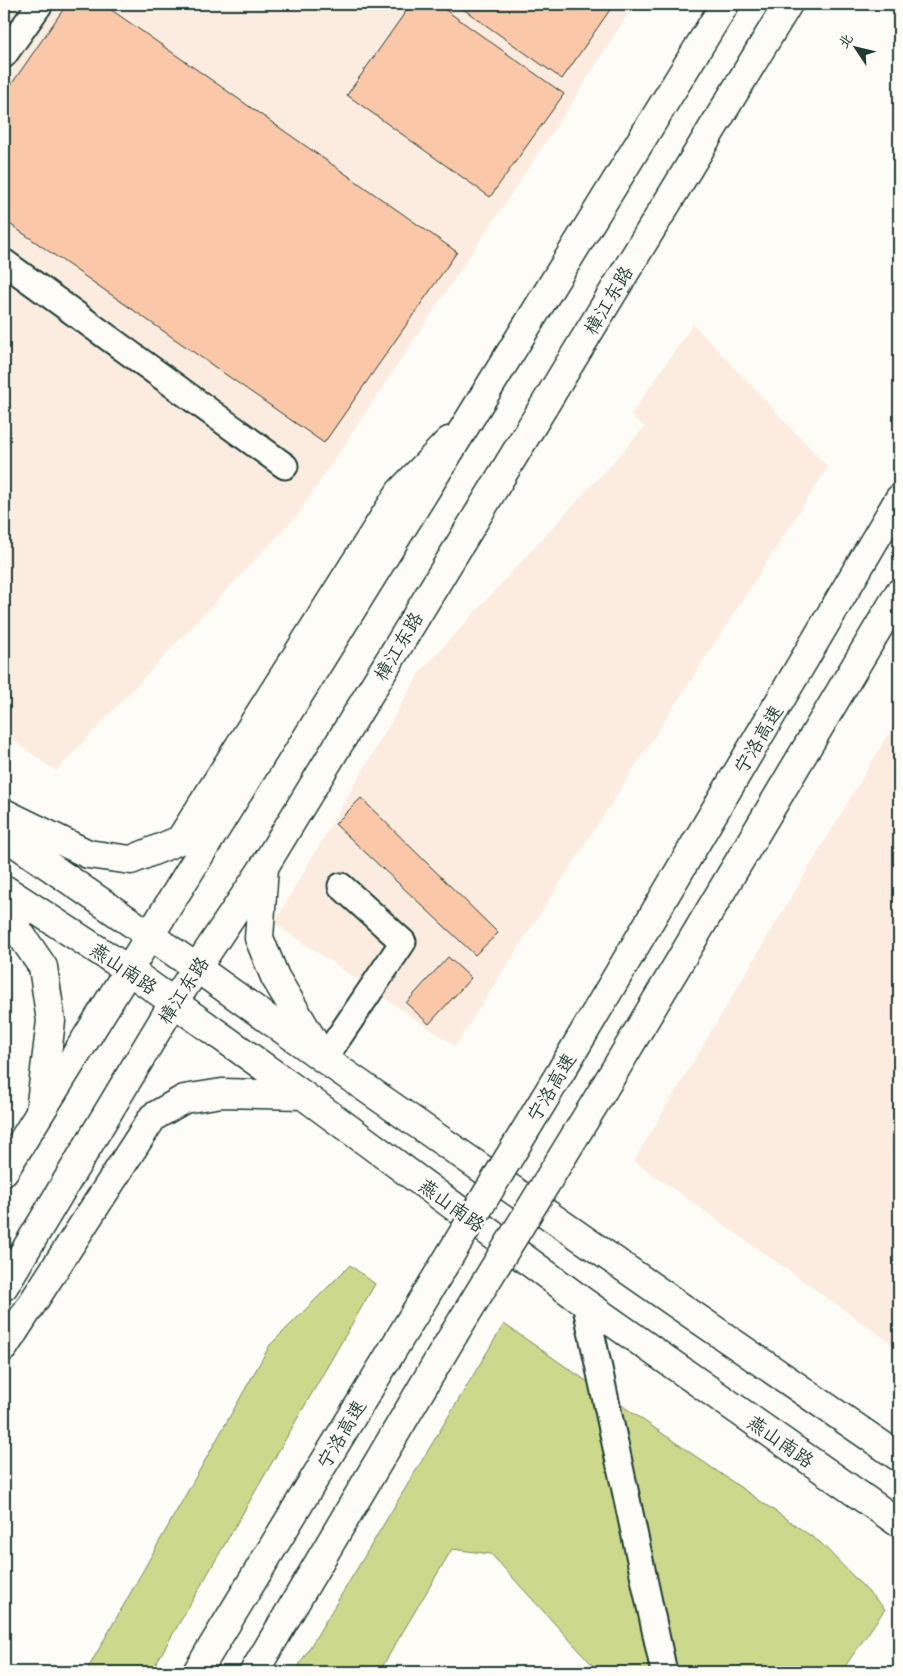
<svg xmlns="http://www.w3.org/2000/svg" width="903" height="1676" font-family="'Patrick Hand','LXGW WenKai TC',sans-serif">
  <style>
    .built { fill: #fcece0 }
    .green { fill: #ccd98c; stroke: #768b60 }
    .building { fill: #fac8a9; stroke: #1f3d34 }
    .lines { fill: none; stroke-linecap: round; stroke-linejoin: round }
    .minor-casing { stroke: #1f3d34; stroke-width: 29 }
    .secondary-casing { stroke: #1f3d34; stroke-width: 31 }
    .primary-casing { stroke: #1f3d34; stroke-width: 31 }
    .motorway-casing { stroke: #1f3d34; stroke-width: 31 }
    .minor { stroke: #fdfcf7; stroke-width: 25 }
    .secondary { stroke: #fdfcf7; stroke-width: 28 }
    .primary { stroke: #fdfcf7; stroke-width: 28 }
    .motorway { stroke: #fdfcf7; stroke-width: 28 }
    .motorway-bridge-casing { stroke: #1f3d34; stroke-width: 31; stroke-linecap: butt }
    .motorway-bridge { stroke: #fdfcf7; stroke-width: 28 }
    .labels { text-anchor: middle; stroke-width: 5; stroke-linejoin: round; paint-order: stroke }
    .street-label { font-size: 19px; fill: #1f3d34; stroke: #fdfcf7 }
  </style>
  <rect width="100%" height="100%" fill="#fdfcf7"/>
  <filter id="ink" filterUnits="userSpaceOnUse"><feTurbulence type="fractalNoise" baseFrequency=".02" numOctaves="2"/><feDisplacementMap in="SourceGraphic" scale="10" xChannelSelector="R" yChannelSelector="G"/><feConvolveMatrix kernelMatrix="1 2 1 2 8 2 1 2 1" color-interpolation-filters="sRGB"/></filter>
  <g filter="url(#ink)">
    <path class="built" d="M4,4H634L575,98L298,514L56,771L4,734Z
      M693,324L828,467L455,1046L274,923L420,672L645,427L630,416Z
      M899,716V1349L634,1161Z"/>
    <path class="green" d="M350,1265L375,1284L151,1672H86L270,1345Z
      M504,1324L821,1543L885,1609L841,1672H599L491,1554L452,1549L379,1672H295Z"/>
    <path class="building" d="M67,4H103L457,252L324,443L4,220V95Z
      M411,4H437L564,94L490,197L347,95Z
      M456,4H614L562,79Z
      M361,798L498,933L475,955L335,824Z
      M448,957L471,978L429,1024L406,1003Z"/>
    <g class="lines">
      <defs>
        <path id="minor" d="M4,55L40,4
          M4,262L285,466
          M324,1059L403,942L341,886
          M585,1303L664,1672"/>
        <path id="secondary" d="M4,813L88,854L131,860L180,840L400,492L449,441
          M4,835L197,968L324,1059L681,1307L899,1457
          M264,867L259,938L275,977L318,1049
          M4,889L127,969L303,1095L585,1303L899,1523
          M4,912L8,916L43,967L51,1021L40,1111
          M4,1347L153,1117L184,1099L222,1093L303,1095"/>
        <path id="primary" d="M4,1171L469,420L725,4
          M4,1286L174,1002L264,867L788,4"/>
        <path id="motorway" d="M563,1068L899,499
          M603,1090L899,593
          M197,1672L415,1313
          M254,1672L454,1334"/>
      </defs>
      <use href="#minor" class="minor-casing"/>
      <use href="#secondary" class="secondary-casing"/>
      <use href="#primary" class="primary-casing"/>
      <use href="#motorway" class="motorway-casing"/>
      <use href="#minor" class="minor"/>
      <use href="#secondary" class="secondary"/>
      <use href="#primary" class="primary"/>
      <use href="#motorway" class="motorway"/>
      <defs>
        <path id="motorway-bridge" d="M415,1313L563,1068
          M454,1334L603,1090"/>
      </defs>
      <use href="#motorway-bridge" class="motorway-bridge-casing"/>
      <use href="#motorway-bridge" class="motorway-bridge"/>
    </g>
  </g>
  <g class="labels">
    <g class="street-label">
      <text transform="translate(608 300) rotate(-59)" y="7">樟江东路</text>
      <text transform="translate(398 646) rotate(-59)" y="7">樟江东路</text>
      <text transform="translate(758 739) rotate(-59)" y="7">宁洛高速</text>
      <text transform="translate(124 968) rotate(34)" y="7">燕山南路</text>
      <text transform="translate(183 990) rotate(-57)" y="7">樟江东路</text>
      <text transform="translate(551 1087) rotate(-59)" y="7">宁洛高速</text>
      <text transform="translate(452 1205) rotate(36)" y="7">燕山南路</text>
      <text transform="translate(341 1434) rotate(-59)" y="7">宁洛高速</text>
      <text transform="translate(781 1441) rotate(35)" y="7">燕山南路</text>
    </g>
  </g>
  <rect width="903" height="1676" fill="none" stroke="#fdfcf7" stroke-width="20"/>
  <rect x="10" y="10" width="883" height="1656" fill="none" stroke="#1f3d34" stroke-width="2" filter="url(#ink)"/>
  <g transform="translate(856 48) rotate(305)" stroke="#fdfcf7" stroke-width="4" paint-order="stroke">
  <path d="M0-4L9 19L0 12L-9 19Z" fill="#1f3d34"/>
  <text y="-8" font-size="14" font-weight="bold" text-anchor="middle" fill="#1f3d34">北</text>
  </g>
</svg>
